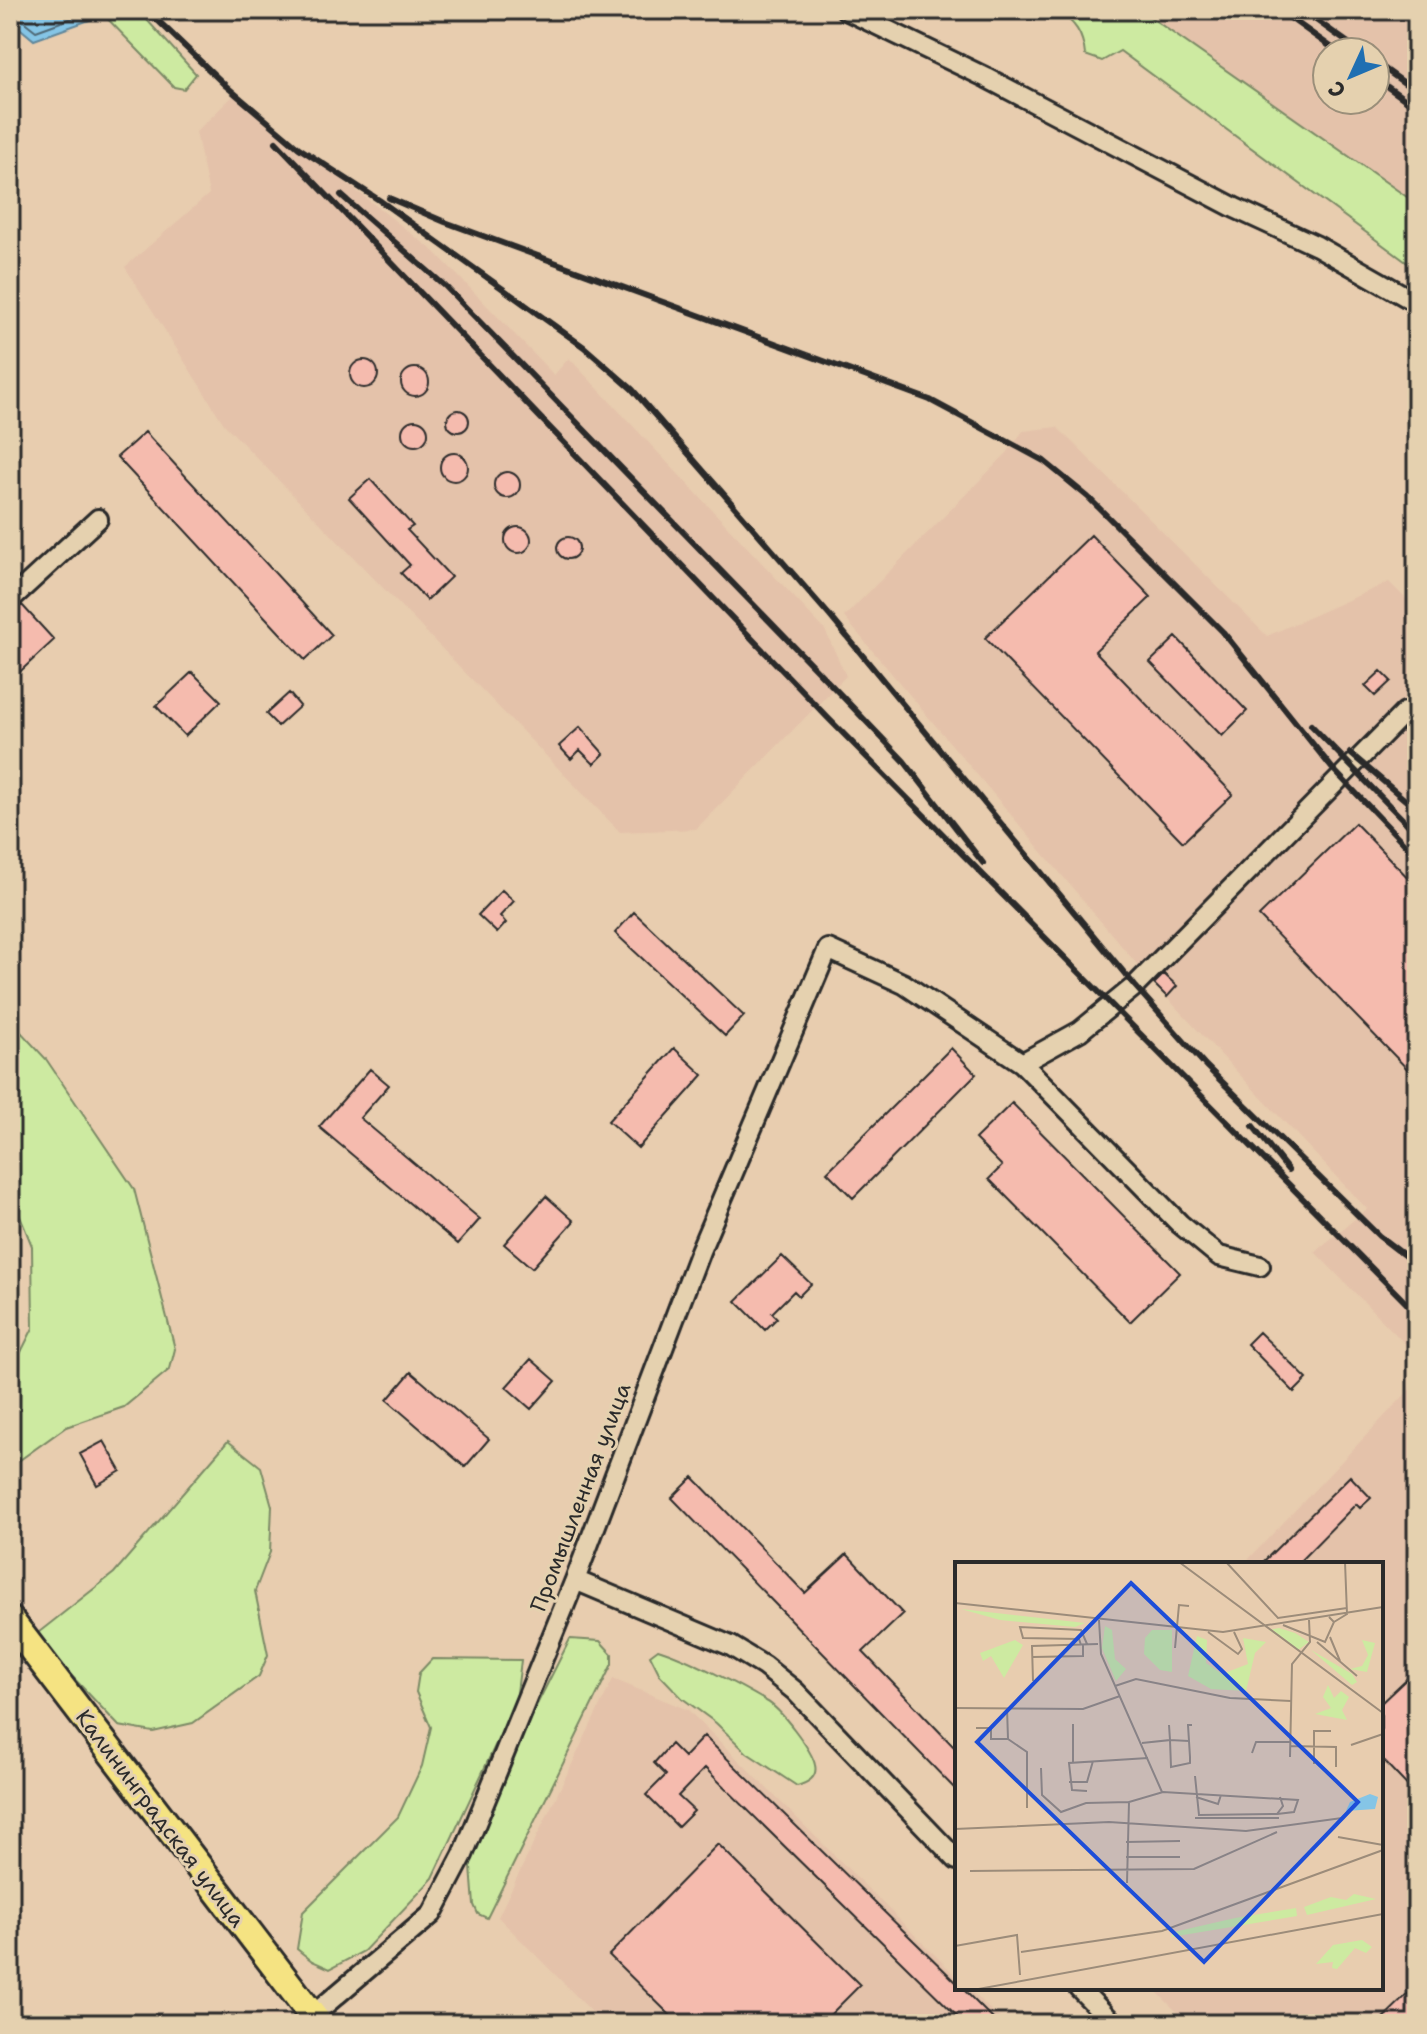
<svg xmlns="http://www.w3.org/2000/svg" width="1427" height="2034" font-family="'Shantell Sans',sans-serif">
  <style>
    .built { fill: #e4c2aa; fill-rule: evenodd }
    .green { fill: #cdeaa1; stroke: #7c8a66; stroke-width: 2 }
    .water { fill: #85c5e6; stroke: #61879b; stroke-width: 2 }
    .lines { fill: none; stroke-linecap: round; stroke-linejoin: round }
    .shore { stroke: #4f6976; stroke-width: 2 }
    .building { fill: #f5bbae; stroke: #2b2b2b; stroke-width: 2 }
    .minor-casing { stroke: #2b2b2b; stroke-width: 24 }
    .highway-casing { stroke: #2b2b2b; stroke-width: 32 }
    .minor { stroke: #e5d1af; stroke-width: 18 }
    .highway { stroke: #f5e382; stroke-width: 26 }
    .rail { stroke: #2b2b2b; stroke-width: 6 }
    .labels { text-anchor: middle; stroke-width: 6; stroke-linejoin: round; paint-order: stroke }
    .street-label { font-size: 22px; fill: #2b2b2b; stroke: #e5d1af }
    .inset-road { fill: none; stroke: #9c8c7a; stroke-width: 2 }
    .view { fill: #1d4ed8; fill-opacity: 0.15; stroke: #1d4ed8; stroke-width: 4 }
    .inset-edge { fill: none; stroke: #2b2b2b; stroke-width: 4 }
  </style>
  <rect width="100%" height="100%" fill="#e8cdaf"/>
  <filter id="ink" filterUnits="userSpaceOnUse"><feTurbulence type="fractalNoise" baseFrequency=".0125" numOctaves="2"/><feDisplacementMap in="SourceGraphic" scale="16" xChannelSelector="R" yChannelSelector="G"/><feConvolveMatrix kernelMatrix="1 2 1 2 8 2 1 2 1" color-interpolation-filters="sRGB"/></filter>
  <g filter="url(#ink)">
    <path class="built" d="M1058,10H1417V254ZM1327,52H1375V100H1327Z
      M234,95L435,252L554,375L569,358L825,630L846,676L696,829L620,832L224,424L125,267L209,194L196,132Z
      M1057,427L1267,636L1389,582L1417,610V1356L1315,1252L1367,1209L1152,982L844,617L1007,453L1023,431Z
      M1417,1382V2024H1189L1153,1988H1381V1564H1244Z
      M613,1679L688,1710L957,1977V1988H968L1005,2024H604L498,1917Z"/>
    <path class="green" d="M99,10H138L196,74L184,89L174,87Z
      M1057,10H1140L1417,204V270L1120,51L1102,61L1085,55C1083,33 1075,23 1057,10Z
      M10,1026L20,1031L46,1059L134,1189L175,1349L170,1369L124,1407L66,1427L10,1467V1367L15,1364L33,1328L32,1246L15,1204L10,1199Z
      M228,1441L261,1467L272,1506L270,1552L255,1591L268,1655L259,1676L193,1723L153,1732L119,1726L34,1636L114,1573Z
      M570,1639L600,1641L612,1654V1664L487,1918L478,1914L474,1905L470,1854L514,1750Z
      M658,1649C687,1658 739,1685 766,1701C780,1708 812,1750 815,1765C818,1778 807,1783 797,1786L747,1753L716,1723L682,1698L660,1675L650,1655Z
      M432,1659L521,1660L516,1701L433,1878L364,1951L330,1969L312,1961L297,1949L303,1912L398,1817L422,1766L431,1727L416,1692L419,1673Z"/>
    <path class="water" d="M10,10H90L98,17L34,40L10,20Z"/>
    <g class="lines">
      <path class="shore" d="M10,15L17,16L36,31L83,14L85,10"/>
    </g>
    <path class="building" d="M350 374a14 14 0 1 1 28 0a14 14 0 1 1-28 0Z
      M401 382a14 14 0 1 1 28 0a14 14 0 1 1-28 0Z
      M447 421a11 11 0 1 1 22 0a11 11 0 1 1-22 0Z
      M402 433a13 13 0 1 1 26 0a13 13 0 1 1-26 0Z
      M145,432L332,635L305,660L117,457Z
      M440 467a14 14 0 1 1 28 0a14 14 0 1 1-28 0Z
      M494 485a13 13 0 1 1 26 0a13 13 0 1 1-26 0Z
      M370,479L413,526L407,530L451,577L427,600L401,573L410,565L349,498Z
      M505 540a13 13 0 1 1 26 0a13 13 0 1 1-26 0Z
      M1091,535L1151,597L1095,651L1233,794L1183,842L985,638Z
      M557 548a11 11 0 1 1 22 0a11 11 0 1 1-22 0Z
      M22,605L54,640L10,681V613Z
      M1176,637L1247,711L1222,736L1150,662Z
      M1381,671L1391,681L1375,696L1365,686Z
      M192,672L221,701L185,736L156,706Z
      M289,693L300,706L278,726L266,714Z
      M580,727L604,754L594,764L580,750L571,759L559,746Z
      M1355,823L1417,887V1079L1259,916Z
      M502,890L514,901L500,916L506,923L497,933L478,915Z
      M634,912L744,1016L725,1036L615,933Z
      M1164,974L1177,986L1167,997L1154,984Z
      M674,1048L703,1075L638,1148L608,1121Z
      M951,1048L976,1074L853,1198L827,1172Z
      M370,1069L389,1085L360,1118L480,1219L458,1244L319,1127Z
      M1012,1103L1180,1273L1130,1322L989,1179L1002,1166L975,1139Z
      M546,1196L574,1221L532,1268L504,1244Z
      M782,1256L811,1284L799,1296L794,1291L772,1313L777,1318L765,1330L736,1301Z
      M1259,1332L1307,1379L1294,1392L1247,1344Z
      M531,1359L556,1381L531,1409L506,1387Z
      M411,1372L489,1439L465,1467L387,1400Z
      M104,1441L121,1471L97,1485L80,1454Z
      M1350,1476L1371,1498L1360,1508L1356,1504L1297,1564H1261Z
      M693,1477L805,1593L847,1554L903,1614L863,1652L957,1750V1791L672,1498Z
      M1417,1669V1796L1381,1758V1703Z
      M704,1736L957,1983V1988H962L998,2024H965L705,1768L678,1796L694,1811L678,1827L646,1795L666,1775L654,1763L671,1744L684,1757Z
      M718,1844L860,1985L821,2024H679L609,1955Z
      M1417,1985V2024H1377Z"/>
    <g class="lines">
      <defs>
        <path id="minor" d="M846,10L987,78L1235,208L1317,246L1417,303
          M10,600L98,519
          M1022,1063L1180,1224L1219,1256L1260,1266
          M575,1580L731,1646L764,1666L795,1691L957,1860
          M1079,1988L1114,2024
          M313,2015L432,1914L463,1855L575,1580L700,1251L828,949L904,984L1022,1063L1080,1031L1135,986L1405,712"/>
        <path id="highway" d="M10,1620L319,2024"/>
      </defs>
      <use href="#minor" class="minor-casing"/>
      <use href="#highway" class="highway-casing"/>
      <use href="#minor" class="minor"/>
      <use href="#highway" class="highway"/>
      <path class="rail" d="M147,10L226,86L299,148L379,200L584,347L632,389L830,616L1135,986L1206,1066L1379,1236L1417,1265
        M1279,10L1338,52
        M1302,10L1361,52
        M1375,62L1417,92
        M1375,78L1417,108
        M276,142L828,718L1417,1314
        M341,195L445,286L841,695L904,761L983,863
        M389,198L445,222L930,400L1044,461L1088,497L1223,632L1332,768L1417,857
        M1311,725L1417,834
        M1350,753L1417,810
        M1253,1126L1288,1170"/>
    </g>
  </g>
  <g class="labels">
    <g class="street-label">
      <text transform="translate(580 1497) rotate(-69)" y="8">Промышленная улица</text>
      <text transform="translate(161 1818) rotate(53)" y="8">Калининградская улица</text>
    </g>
  </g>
  <g transform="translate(955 1562)">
    <rect width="428" height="428" fill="#e8cdaf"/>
    <path d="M6,47L130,61L120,65L45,58ZM150,64L157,68L160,97L171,107L161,119L147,86ZM324,66L340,71L354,80L343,88L314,68ZM197,68H217V110L205,108L189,92L190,76ZM242,74L252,78L251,101L267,112L293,102L288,76L311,80L300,91L291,129L256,127L233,114ZM60,78L68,83L49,116L36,94L28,99L25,91ZM407,78L420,81L412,110L395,107L407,104L413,93ZM356,88L397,112L402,120L397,123ZM373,123L379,136L386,129L394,135L387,148L392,158L360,152L376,146L368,135ZM399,332L421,337L352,353L349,345L376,335L391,338ZM341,346L342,354L216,375L219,370L280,356ZM407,378L417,385L411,391L400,386L382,407L377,406L378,400L361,402L378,383Z" fill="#cdeaa1"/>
    <path d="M415,232L423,235L420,247L391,249L395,240Z" fill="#85c5e6"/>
    <path class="inset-road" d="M224,0L428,151M271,0L323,56L392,46M0,41L268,70L428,45M144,58L146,92L207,230M379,60L392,52L390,0M328,63L370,80L379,60L374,55M253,70L283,92L287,87L279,70M375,75L385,99M362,80L402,114M126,83L124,77L68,76L65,65L126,68L132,82M220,86L224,43L234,44M78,95L128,94V83M78,119L77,84L143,82M160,124L181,117L275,136L336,139M0,146L128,147L165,134M52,146L53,177L72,190V246M118,162V201M21,166H36V177H53M234,179L215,178L216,205L235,201V195L233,163H237M187,181L215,178L214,163M396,183L428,172M335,184L381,185V205M297,191L301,180H335M335,195L337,102L355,80L354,58M359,202V169H376M86,206L87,233L106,250L131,241L174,240M240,214L244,253L322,252L328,244L325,235M114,220H132L138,199M132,229L117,228L114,201L193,196M241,235L263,242L266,233M240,256H324M0,267L154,260L291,269L387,256M383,275L428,283M171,280L225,279M171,295H225M15,309L239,307L322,270M172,321L174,240L208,230L343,238L339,250L322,252M0,384L62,373L65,413M66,390L207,369L428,288M18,428L428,352"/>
    <path class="view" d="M176,21L403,240L249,400L22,180Z"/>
    <rect width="428" height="428" class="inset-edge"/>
  </g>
  <rect width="1427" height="2034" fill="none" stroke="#e5d1af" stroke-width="40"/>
  <rect x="20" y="20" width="1387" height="1994" fill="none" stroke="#2b2b2b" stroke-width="3" filter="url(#ink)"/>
  <g transform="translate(1351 76) rotate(226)"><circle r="38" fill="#e5d1af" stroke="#9b8f7a" stroke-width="2"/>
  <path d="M0-6L14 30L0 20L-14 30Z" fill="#1f6fb2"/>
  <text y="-12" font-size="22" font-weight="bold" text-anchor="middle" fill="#2b2b2b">С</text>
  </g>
</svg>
